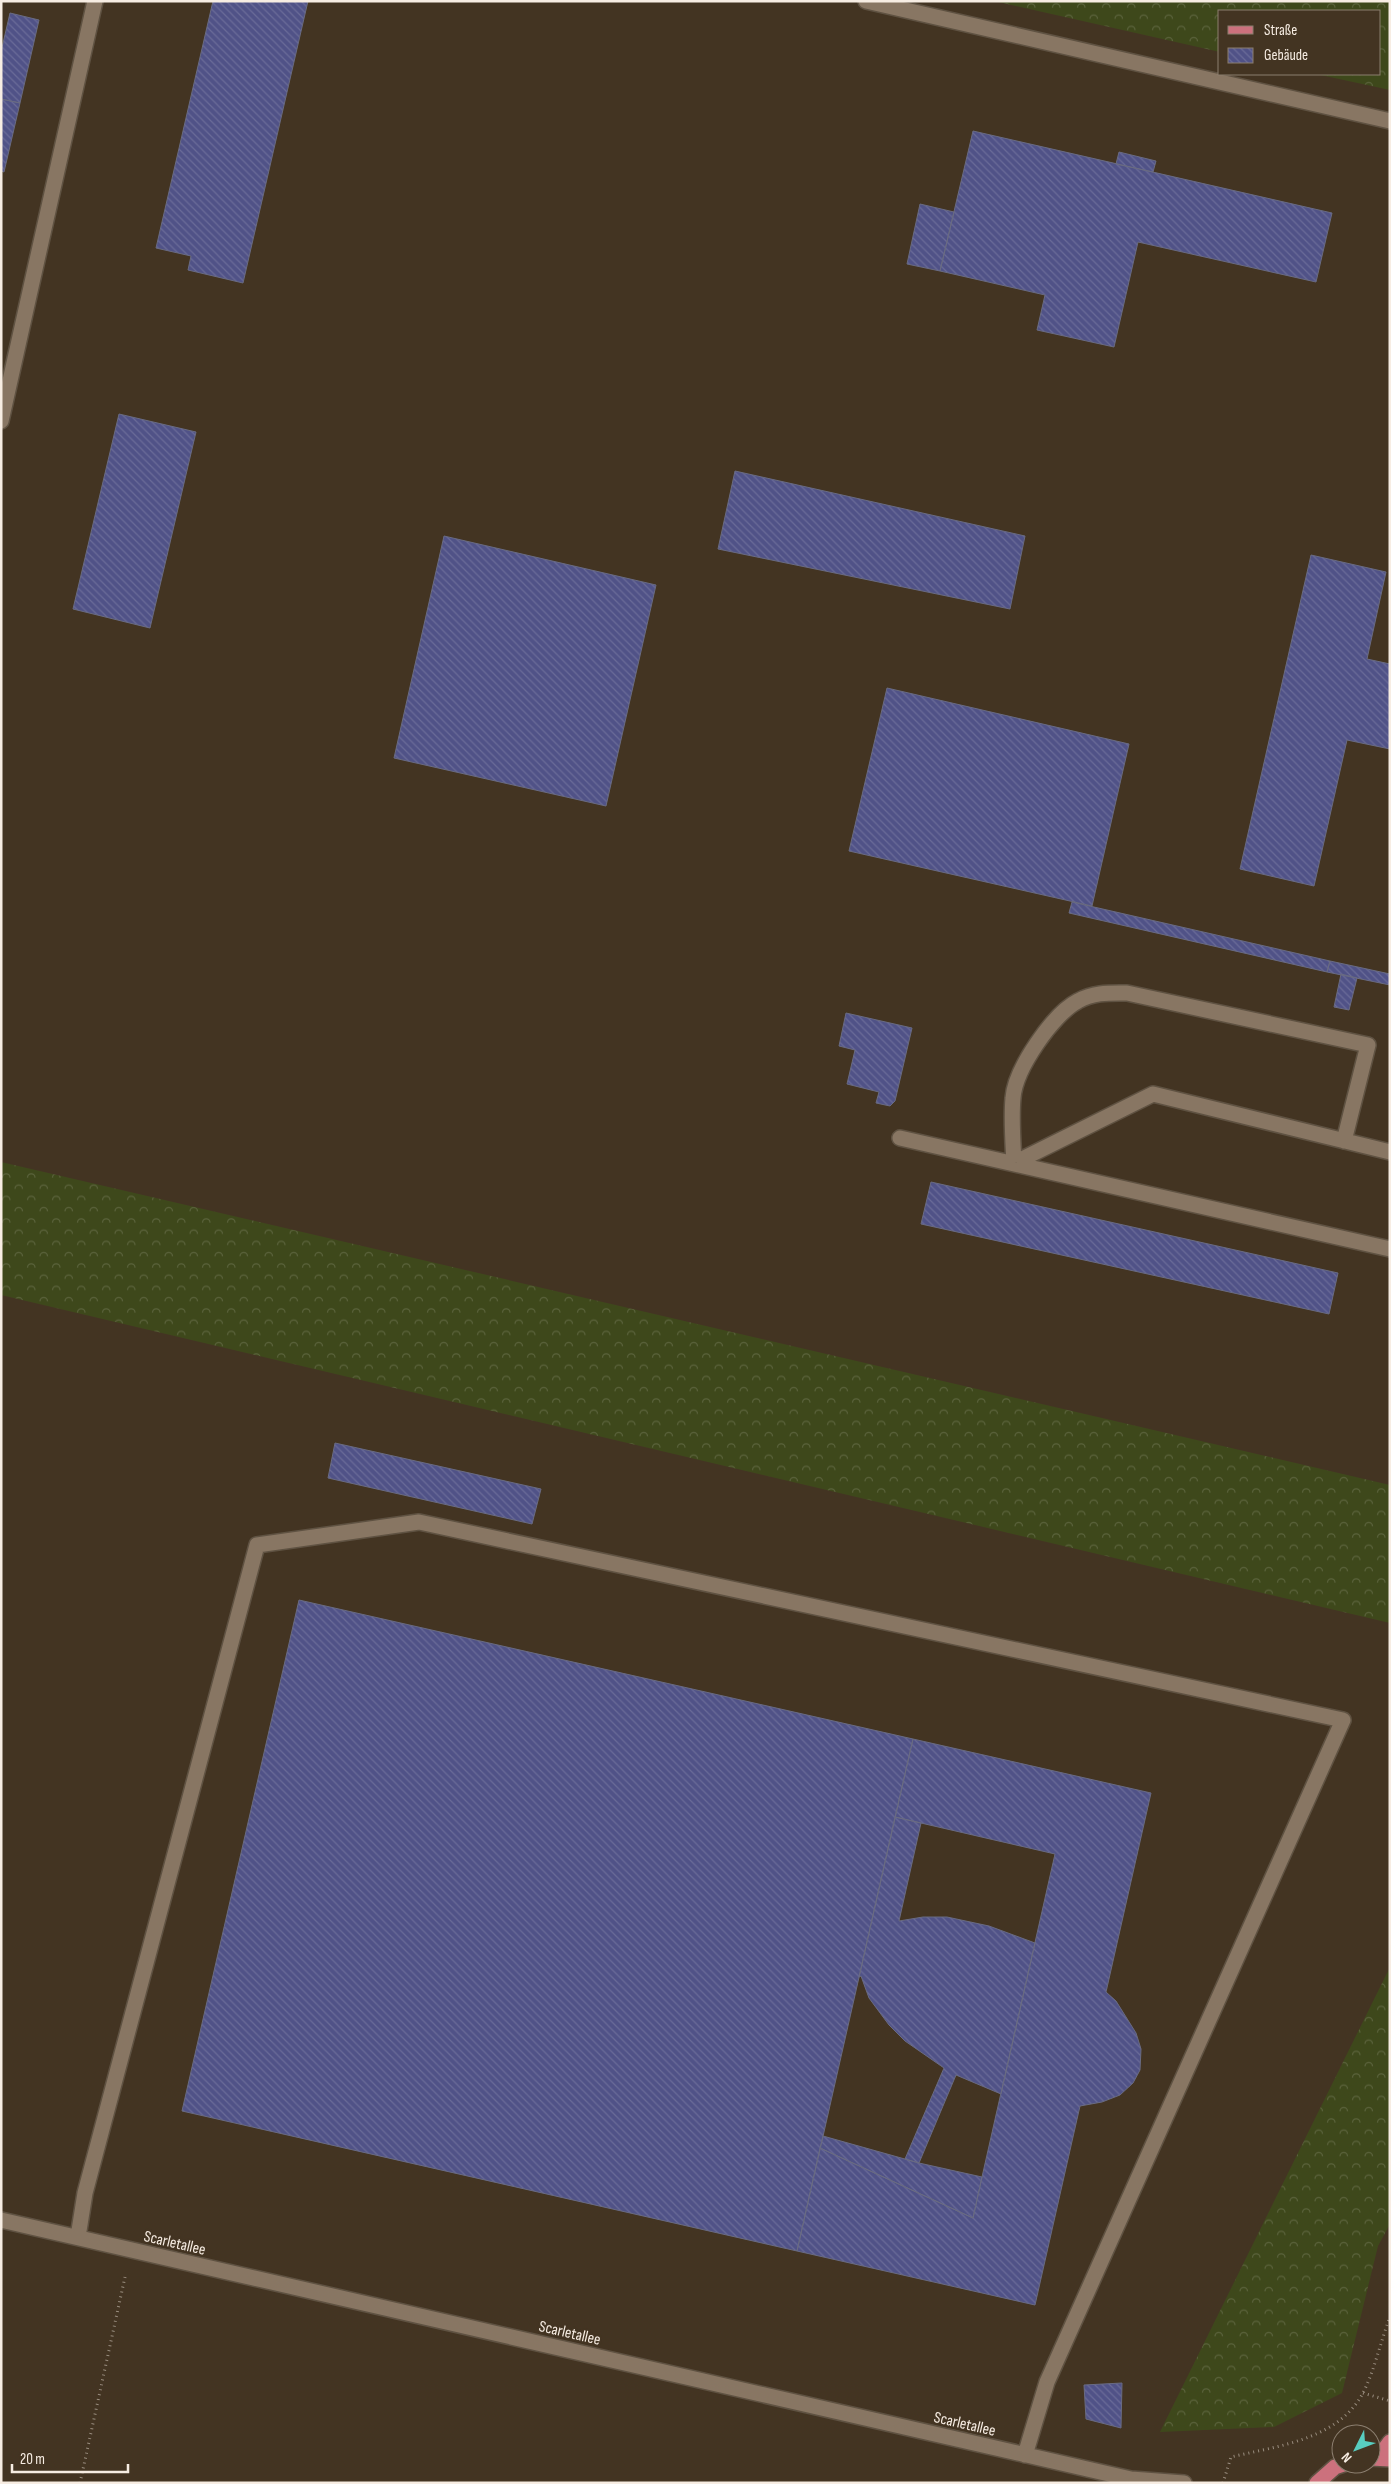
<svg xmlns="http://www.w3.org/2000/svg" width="1391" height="2484" font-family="'Sofia Sans Condensed',sans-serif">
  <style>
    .forest { fill: url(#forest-crowns) }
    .building { fill: url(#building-back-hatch); stroke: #696b82 }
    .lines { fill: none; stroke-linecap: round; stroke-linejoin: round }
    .minor-casing { stroke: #5f5242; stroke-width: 18 }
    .major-casing { stroke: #5f5242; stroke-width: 18 }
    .path { stroke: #998d7f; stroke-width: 3; stroke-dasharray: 1 4; stroke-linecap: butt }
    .minor { stroke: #887663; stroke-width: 15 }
    .major { stroke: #cc717d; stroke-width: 15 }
    .labels { text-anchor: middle; stroke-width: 4.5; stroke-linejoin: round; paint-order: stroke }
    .street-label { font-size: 16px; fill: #f7ede3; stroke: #433422 }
  </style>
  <defs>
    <pattern id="forest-crowns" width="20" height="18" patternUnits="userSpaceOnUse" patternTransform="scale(1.25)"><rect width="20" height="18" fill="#3e481b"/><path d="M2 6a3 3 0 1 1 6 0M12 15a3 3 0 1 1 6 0" fill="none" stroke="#5b633c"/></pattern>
    <pattern id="building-back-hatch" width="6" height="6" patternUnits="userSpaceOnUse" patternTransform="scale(1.25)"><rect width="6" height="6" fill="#505287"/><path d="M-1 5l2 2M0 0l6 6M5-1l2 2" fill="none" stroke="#6a6b98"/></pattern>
  </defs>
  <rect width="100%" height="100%" fill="#433422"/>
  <path class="forest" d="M994,1H1390V90L1316,74H1380V11H1220V52Z
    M1,1162L1390,1485V1623L1,1295Z
    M1390,1967V2224L1378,2246L1342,2393L1274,2427L1160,2432Z"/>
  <path class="building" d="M213,1H308L243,283L188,270L191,256L156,248Z
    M10,13L39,20L20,103L1,99V52Z
    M1,99L20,103L4,172L1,171Z
    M973,131L1332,213L1316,282L1138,242L1114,347L1037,330L1045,295L940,271Z
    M1119,152L1156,161L1153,172L1116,164Z
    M920,204L954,212L940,271L907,264Z
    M119,414L196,432L150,628L73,609Z
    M735,471L1025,536L1010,609L718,549Z
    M444,536L656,585L606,806L394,758Z
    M1311,555L1386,572L1367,659L1390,664V749L1347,740L1314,886L1240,869Z
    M887,688L1129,744L1092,906L849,851Z
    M1072,902L1330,961L1327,972L1069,913Z
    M1330,961L1390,974V985L1327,972Z
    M1341,974L1357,978L1349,1010L1334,1007Z
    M846,1013L912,1028L895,1101L890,1106L876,1103L879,1092L847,1084L855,1050L839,1046Z
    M931,1182L1338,1273L1329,1314L921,1224Z
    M335,1443L541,1489L532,1524L328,1478Z
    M299,1600L913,1739L797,2251L182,2111Z
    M913,1739L1151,1793L1106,1992L1116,2001L1136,2033L1141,2049L1140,2070L1133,2083L1120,2095L1102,2102L1080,2106L1035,2305L797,2251L820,2148L973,2218L982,2177L1055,1854L895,1817Z
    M895,1817L921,1823L899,1921L923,1917H947L989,1926L1035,1943L1001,2094L956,2075L919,2163L905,2159L944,2068L905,2041L889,2025L869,1998L861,1976L859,1977Z
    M823,2136L919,2163L982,2177L973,2218L820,2148Z
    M1122,2383L1121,2428L1086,2419L1084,2385Z"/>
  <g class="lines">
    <defs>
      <path id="minor" d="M866,1L1390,121
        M1,421L95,1
        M900,1138L1390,1249
        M1344,1141L1368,1045L1127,993C1110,993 1094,992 1078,1001C1053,1014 1015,1069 1013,1098C1011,1119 1013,1142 1014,1163L1153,1094L1390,1152
        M1,2220L1131,2479L1184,2483
        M78,2237L85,2193L257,1545L419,1522L1343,1720L1047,2382L1025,2455"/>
      <path id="major" d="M1379,2457L1390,2442
        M1371,2458L1390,2459
        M1317,2483L1335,2467L1344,2464"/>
    </defs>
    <use href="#minor" class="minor-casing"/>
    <use href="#major" class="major-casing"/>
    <path class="path" d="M1363,2393L1390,2401
      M80,2483L125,2277
      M1223,2483L1231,2457C1277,2446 1338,2440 1363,2393C1374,2372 1381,2340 1390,2317"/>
    <use href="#minor" class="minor"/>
    <use href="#major" class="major"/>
  </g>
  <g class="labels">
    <g class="street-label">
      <text transform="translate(175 2242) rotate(13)" y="6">Scarletallee</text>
      <text transform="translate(570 2332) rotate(13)" y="6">Scarletallee</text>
      <text transform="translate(965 2423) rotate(13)" y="6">Scarletallee</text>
    </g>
  </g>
  <rect width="1391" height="2484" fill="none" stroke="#f7ede3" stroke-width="5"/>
  <rect x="1218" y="10" width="162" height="65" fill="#433422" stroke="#8b7e6f"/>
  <rect x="1228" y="26" width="25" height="8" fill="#cc717d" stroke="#8b7e6f"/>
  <text x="1264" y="35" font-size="15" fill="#f7ede3">Straße</text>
  <rect x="1228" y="48" width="25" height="15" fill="url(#building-back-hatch)" stroke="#8b7e6f"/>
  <text x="1264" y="60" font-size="15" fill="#f7ede3">Gebäude</text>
  <g transform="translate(1356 2449) rotate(228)"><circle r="24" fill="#433422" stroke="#8b7e6f"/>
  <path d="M0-4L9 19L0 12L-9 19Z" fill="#58cec0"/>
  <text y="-8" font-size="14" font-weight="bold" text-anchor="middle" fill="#f7ede3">N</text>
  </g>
  <path d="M12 2464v8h116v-8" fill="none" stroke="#f7ede3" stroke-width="2.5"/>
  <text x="20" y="2464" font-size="15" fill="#f7ede3" stroke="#433422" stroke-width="4" paint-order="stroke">20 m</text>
</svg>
